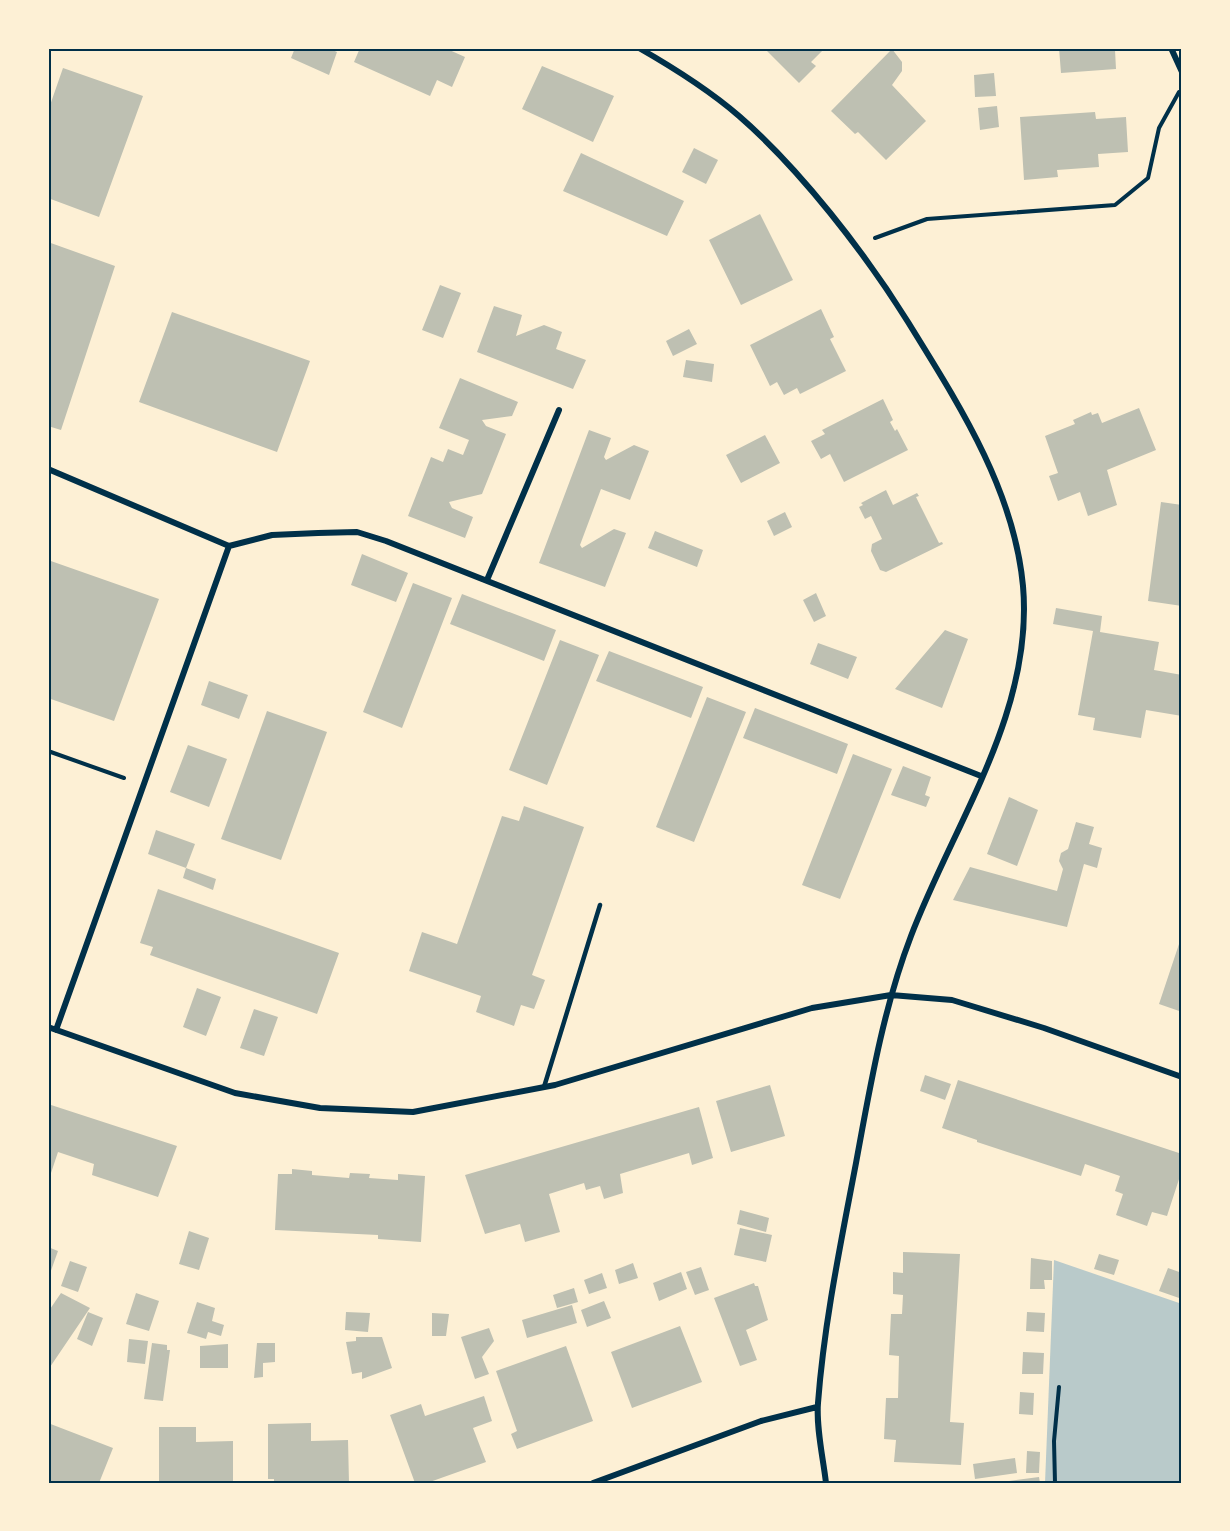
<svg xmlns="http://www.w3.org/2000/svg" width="1230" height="1531" font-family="'Sofia Sans Condensed',sans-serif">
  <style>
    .green { fill: #b9caca }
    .building { fill: #bec0b2 }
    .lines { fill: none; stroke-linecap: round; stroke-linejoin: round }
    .path { stroke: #003049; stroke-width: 4 }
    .service { stroke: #003049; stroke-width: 4.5 }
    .minor { stroke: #003049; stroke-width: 6 }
    .neatline { fill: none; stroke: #003049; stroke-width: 2 }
  </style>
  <rect width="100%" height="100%" fill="#fdf0d5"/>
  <path class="green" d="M1054,1260L1182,1304V1483H1045Z"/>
  <path class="building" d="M295,48H328L337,52L329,75L291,58Z
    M360,48H445L465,57L452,87L437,80L430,96L354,62Z
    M764,48H825L811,62L816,66L799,83Z
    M1059,48H1112L1115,50L1116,69L1061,73Z
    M892,49L902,62V71L892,85L926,121L886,160L858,132L855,134L831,111Z
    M542,66L614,96L593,142L522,109Z
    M63,68L143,96L99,217L48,198V111Z
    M994,73L996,96L975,97L974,75Z
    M997,106L999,127L980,130L978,108Z
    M1095,112L1096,119L1126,117L1128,152L1098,154L1099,167L1057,170L1058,177L1024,180L1020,117Z
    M694,148L718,160L706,184L682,172Z
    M581,153L684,201L667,236L563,191Z
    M760,214L793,280L741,305L709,240Z
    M48,242L115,266L61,430L48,426Z
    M440,285L461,293L443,338L422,330Z
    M494,306L522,315L516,336L544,325L562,332L556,349L586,360L573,389L477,352Z
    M821,309L834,337L830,339L846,371L800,394L797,388L784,395L777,382L770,386L750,345Z
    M172,312L310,361L277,452L139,402Z
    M689,329L697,344L673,356L666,341Z
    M686,360L714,364L712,382L683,377Z
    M460,378L518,402L512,416L482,420L486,426L506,434L482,494L449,502L452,508L473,517L465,538L408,516L431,457L443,462L448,449L463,455L469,440L439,428Z
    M883,399L893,420L890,422L895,431L897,429L908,450L844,482L830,454L821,459L811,441L825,434L822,430Z
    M1139,408L1156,450L1107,470L1117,505L1088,516L1080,492L1058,501L1049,476L1058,473L1045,436L1075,424L1073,420L1091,412L1092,415L1098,413L1102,423Z
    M589,430L611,438L604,457L606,460L634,445L649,451L630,500L601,489L580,545L582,548L614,529L626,533L605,587L539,563Z
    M765,435L780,463L741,483L726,455Z
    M886,490L893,505L917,493L919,496L916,497L939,543L942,542L943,544L886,572L880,570L871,551L872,544L882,539L871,516L865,519L859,507L863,505L861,503Z
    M1161,502L1182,505V606L1148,601Z
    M785,512L792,527L774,536L767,521Z
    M655,531L703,550L697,567L648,548Z
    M362,554L408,573L396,602L351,585Z
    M48,560L159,599L114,721L48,698Z
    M413,583L452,598L402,728L363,712Z
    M816,593L826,616L814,622L803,600Z
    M462,594L556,630L544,661L450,624Z
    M1056,608L1102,616L1100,632L1159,642L1154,670L1182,675V716L1146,710L1141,738L1093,730L1095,718L1078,715L1093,631L1053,624Z
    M945,630L968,639L942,708L895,689Z
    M560,640L599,655L547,785L509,770Z
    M818,643L857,657L848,679L810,664Z
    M609,651L703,687L691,718L596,681Z
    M209,681L248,695L239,719L201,705Z
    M707,697L746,712L694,842L656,827Z
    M755,708L848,744L837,774L743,738Z
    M267,711L327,732L281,860L221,839Z
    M188,745L227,759L209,807L170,792Z
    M853,754L892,769L840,899L802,885Z
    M903,766L931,777L925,795L930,797L926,807L891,795Z
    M1009,797L1038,810L1017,866L987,854Z
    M524,806L584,827L532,975L545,980L534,1009L521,1005L514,1026L476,1012L481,996L409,971L422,932L457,944L502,816L519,821Z
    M1076,822L1094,827L1089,844L1102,848L1097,868L1084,864L1067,927L953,900L970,867L1057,891L1063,869L1059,861L1061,853L1068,849Z
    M156,830L195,844L186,868L148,854Z
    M186,868L216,879L213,890L183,878Z
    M158,889L339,953L317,1014L150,955L153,947L140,943Z
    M1182,935V1012L1159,1004Z
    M197,988L221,997L206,1036L183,1027Z
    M254,1009L278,1017L264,1056L240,1048Z
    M925,1075L951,1084L945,1100L920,1091Z
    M958,1080L1182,1154V1170L1167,1216L1152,1212L1147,1226L1116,1215L1123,1194L1115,1191L1120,1176L1085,1164L1081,1176L977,1142V1140L942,1128Z
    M770,1085L785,1136L731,1152L716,1101Z
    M48,1104L177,1146L158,1197L92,1175L94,1164L58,1152L51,1173L48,1172Z
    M699,1107L713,1158L692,1165L689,1153L620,1174L623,1193L604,1199L600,1186L586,1190L584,1183L549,1194L560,1232L525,1242L520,1224L485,1234L465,1175Z
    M292,1169L312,1171V1175L349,1178L350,1173L370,1174L369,1178L398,1180V1174L425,1176L421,1242L378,1239V1235L275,1230L278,1174H292Z
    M740,1210L769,1218L766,1232L737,1224Z
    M740,1228L772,1235L766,1262L734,1255Z
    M189,1231L209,1238L199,1270L179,1264Z
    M48,1247L58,1251L48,1279Z
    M903,1252L960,1254L950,1422L964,1423L961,1465L894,1462L896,1440L884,1439L886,1398H898L899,1356L889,1355L891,1314H902L903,1295L893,1294V1272L903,1273Z
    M1099,1254L1119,1260L1114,1275L1094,1269Z
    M1031,1258L1052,1261V1280H1044L1045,1289H1030Z
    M70,1261L87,1267L78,1292L61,1286Z
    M633,1263L638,1278L619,1284L615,1270Z
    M701,1267L709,1290L695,1295L686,1272Z
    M1168,1268L1182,1273V1299L1159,1291Z
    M681,1272L687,1289L659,1301L653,1283Z
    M602,1273L607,1288L589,1294L584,1280Z
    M754,1283L755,1286H758L768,1320L746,1330L757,1360L740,1366L714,1298Z
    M574,1288L578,1302L557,1308L553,1295Z
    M61,1293L90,1308L48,1370V1312Z
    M136,1293L159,1301L149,1331L126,1324Z
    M604,1301L611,1318L587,1327L581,1310Z
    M197,1302L215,1308L212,1321L224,1325L221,1336L208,1332L206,1339L187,1333Z
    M572,1305L577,1323L527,1338L522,1320Z
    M88,1312L103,1318L92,1346L77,1339Z
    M346,1312L370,1313L368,1332L345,1330Z
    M1027,1312L1045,1313L1044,1332L1026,1331Z
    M432,1313L449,1314L446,1336H432Z
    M680,1326L702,1382L632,1408L611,1352Z
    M489,1328L494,1341L482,1357L489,1374L475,1379L461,1337Z
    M356,1337H382L392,1368L362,1379V1372L352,1374L346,1342L356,1341Z
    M129,1339L148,1341L145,1364L127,1362Z
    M152,1343L167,1345V1350H170L163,1401L144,1399Z
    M257,1343H275V1362L263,1363V1377L254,1378Z
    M228,1344V1368H200V1346Z
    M566,1346L593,1421L517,1449L511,1434L517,1431L496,1371Z
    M1023,1352L1044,1353L1043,1374H1022Z
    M1020,1392L1034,1393L1033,1415L1019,1414Z
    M484,1396L492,1421L473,1428L486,1462L427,1483H415L390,1415L421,1404L425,1416Z
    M48,1423L113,1448L99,1483H48Z
    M311,1423V1441L348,1440L349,1483H274V1479H268V1424Z
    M159,1427H196V1442L233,1441V1483H159Z
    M1027,1451L1040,1452L1039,1473H1026Z
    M1015,1458L1017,1473L975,1479L973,1464Z
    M1039,1477L1040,1483H1003L1002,1482Z"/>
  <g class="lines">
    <path class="path" d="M875,238L927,219L1115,205L1148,178L1159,128L1179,92
      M48,751L124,778
      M1055,1483L1054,1441L1059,1387"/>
    <path class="service" d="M544,1087L600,905"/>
    <path class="minor" d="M639,48C674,68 709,90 739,116C800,169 865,253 908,322C958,403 1014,489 1023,586C1034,712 954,823 911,936C883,1009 870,1087 856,1163C841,1242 824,1323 818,1403C816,1428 823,1457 826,1483
      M1171,48L1182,72
      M48,469L229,546L272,535L318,533L357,532L386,541L981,776
      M487,580L559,410
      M48,1027L235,1093L320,1108L413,1112L555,1085L812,1008L891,995L952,1000L1044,1028L1182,1077
      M56,1030L229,546
      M593,1483L761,1421L817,1407"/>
  </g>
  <rect width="1230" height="1531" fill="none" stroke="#fdf0d5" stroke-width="99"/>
  <rect x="50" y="50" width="1130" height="1432" class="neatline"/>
</svg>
